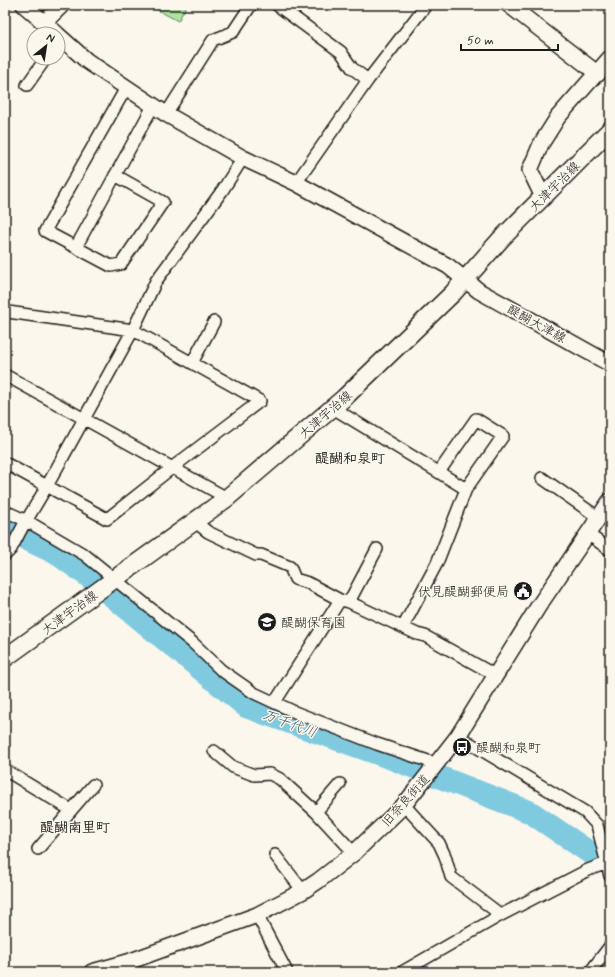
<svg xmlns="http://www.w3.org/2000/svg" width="615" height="977" font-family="Mynerve,'Klee One',sans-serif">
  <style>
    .green { fill: #b0e1a0; stroke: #667e5e }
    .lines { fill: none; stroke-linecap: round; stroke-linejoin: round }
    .river { stroke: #80cae0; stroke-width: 23 }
    .street-casing { stroke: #1c1c1c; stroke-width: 14 }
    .secondary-casing { stroke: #1c1c1c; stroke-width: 18 }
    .primary-casing { stroke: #1c1c1c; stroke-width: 20 }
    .street { stroke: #fbf7ec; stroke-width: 11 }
    .secondary { stroke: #fbf7ec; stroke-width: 15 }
    .primary { stroke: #fbf7ec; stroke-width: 17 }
    .labels { text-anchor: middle; stroke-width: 3; stroke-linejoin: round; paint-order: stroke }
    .street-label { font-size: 13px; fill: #1c1c1c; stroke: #fbf7ec }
    .poi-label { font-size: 13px; fill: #1c1c1c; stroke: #fbf7ec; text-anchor: start }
    .neighbourhood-label { font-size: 14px; font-weight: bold; fill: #1c1c1c; stroke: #fbf7ec }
    .water-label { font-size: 14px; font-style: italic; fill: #3f5961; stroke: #fbf7ec }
  </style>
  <rect width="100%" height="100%" fill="#fbf7ec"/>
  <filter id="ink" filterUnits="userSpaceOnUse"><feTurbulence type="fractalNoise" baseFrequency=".025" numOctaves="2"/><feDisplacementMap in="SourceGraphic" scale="8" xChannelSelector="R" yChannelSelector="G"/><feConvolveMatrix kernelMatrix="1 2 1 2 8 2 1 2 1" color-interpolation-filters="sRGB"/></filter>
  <g filter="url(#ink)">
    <path class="green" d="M148,5H187L178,21Z"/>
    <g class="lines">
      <path class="river" d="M5,529L56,553L88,576L247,707L393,759L530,812L589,852L610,854"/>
      <defs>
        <path id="street" d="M277,5L341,52L352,68L368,80
          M27,85L46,58
          M166,114L213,40L233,32L251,5
          M115,175L163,202L121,264L111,266L45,231L126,88
          M296,183L368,80L426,5
          M76,247L153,106
          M5,310L8,312L133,330L260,401L173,467L107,519L5,463
          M192,363L214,322
          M5,375L227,498
          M333,408L466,489
          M542,478L599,518
          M5,511L27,521L85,555L193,643L221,670L254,693L297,713L377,744L437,764
          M194,521L208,532L256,555H261L290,567L295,579L308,583L340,600L349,602L417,634L425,636L495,675
          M588,534L610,550
          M5,555L11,549L22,528L47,486L133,330L156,281L222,191L243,158
          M349,602L377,549
          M403,627L437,563L466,489L503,436L476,419L439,472
          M275,702L340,600
          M458,736L585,812L597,825L610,876
          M214,751L233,767L254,775L270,774L280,779L316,812L354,853
          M5,770L71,810
          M404,805L439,843L445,856L451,877L501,915
          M316,812L340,784
          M38,849L93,785
          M275,855L303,891
          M257,915L287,972
          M128,962L132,972
          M402,972L501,915L588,870L607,863
          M590,972L610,946"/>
        <path id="secondary" d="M24,5L57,34
          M509,5L598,74
          M44,23L62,5
          M58,35L87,61L166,114L243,158L296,183L448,266L479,291L610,364
          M543,197L530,170L541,144L558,117L610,58
          M92,972L128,962L257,915L303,891L318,881L354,853L404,805L458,736L538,607L610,501"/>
        <path id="primary" d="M5,658L227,498L344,398L453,293L501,239L610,130"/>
      </defs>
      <use href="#street" class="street-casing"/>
      <use href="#secondary" class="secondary-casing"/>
      <use href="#primary" class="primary-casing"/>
      <use href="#street" class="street"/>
      <use href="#secondary" class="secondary"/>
      <use href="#primary" class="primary"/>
    </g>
  </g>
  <defs>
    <symbol id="civic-disc" viewBox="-11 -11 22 22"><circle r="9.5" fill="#1c1c1c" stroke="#fbf7ec"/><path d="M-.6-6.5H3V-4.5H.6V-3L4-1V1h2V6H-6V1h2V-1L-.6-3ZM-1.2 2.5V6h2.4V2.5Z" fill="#fff"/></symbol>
    <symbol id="school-disc" viewBox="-11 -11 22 22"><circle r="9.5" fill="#1c1c1c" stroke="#fbf7ec"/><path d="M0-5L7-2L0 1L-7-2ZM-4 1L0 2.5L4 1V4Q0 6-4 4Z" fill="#fff"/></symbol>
    <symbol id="bus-disc" viewBox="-11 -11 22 22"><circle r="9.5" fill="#1c1c1c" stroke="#fbf7ec"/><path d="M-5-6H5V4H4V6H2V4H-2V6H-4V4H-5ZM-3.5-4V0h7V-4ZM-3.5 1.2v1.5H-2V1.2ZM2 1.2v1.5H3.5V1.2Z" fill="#fff"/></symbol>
  </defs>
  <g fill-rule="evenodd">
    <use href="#civic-disc" x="512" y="580" width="22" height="22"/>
    <use href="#school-disc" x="256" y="611" width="22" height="22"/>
    <use href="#bus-disc" x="451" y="736" width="22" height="22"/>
  </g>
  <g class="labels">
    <g class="street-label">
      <text transform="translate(554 186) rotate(-45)" y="5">大津宇治線</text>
      <text transform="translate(537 323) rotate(29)" y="5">醍醐大津線</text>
      <text transform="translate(325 414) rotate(-41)" y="5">大津宇治線</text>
      <text transform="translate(69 612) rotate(-36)" y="5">大津宇治線</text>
      <text transform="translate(405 800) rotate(-48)" y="5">旧奈良街道</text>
    </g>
    <g class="poi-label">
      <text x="509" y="596" text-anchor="end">伏見醍醐郵便局</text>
      <text x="281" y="627">醍醐保育園</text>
      <text x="476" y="752">醍醐和泉町</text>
    </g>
    <g class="neighbourhood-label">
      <text x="350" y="463">醍醐和泉町</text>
      <text x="75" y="832">醍醐南里町</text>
    </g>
    <g class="water-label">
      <text transform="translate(290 723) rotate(20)" y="5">万千代川</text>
    </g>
  </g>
  <rect width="615" height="977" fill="none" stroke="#fbf7ec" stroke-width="20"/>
  <rect x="10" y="10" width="595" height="957" fill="none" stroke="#1c1c1c" stroke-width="1.5" filter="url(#ink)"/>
  <g transform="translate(46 46) rotate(30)"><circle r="19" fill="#fbf7ec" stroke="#a29f99"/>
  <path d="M0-3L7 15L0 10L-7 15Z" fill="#1c1c1c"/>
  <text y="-6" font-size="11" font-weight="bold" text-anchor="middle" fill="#1c1c1c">N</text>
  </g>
  <path d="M461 44v6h97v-6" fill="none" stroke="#1c1c1c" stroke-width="2"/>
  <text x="467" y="44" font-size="12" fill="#1c1c1c" stroke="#fbf7ec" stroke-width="3" paint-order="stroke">50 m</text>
</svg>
